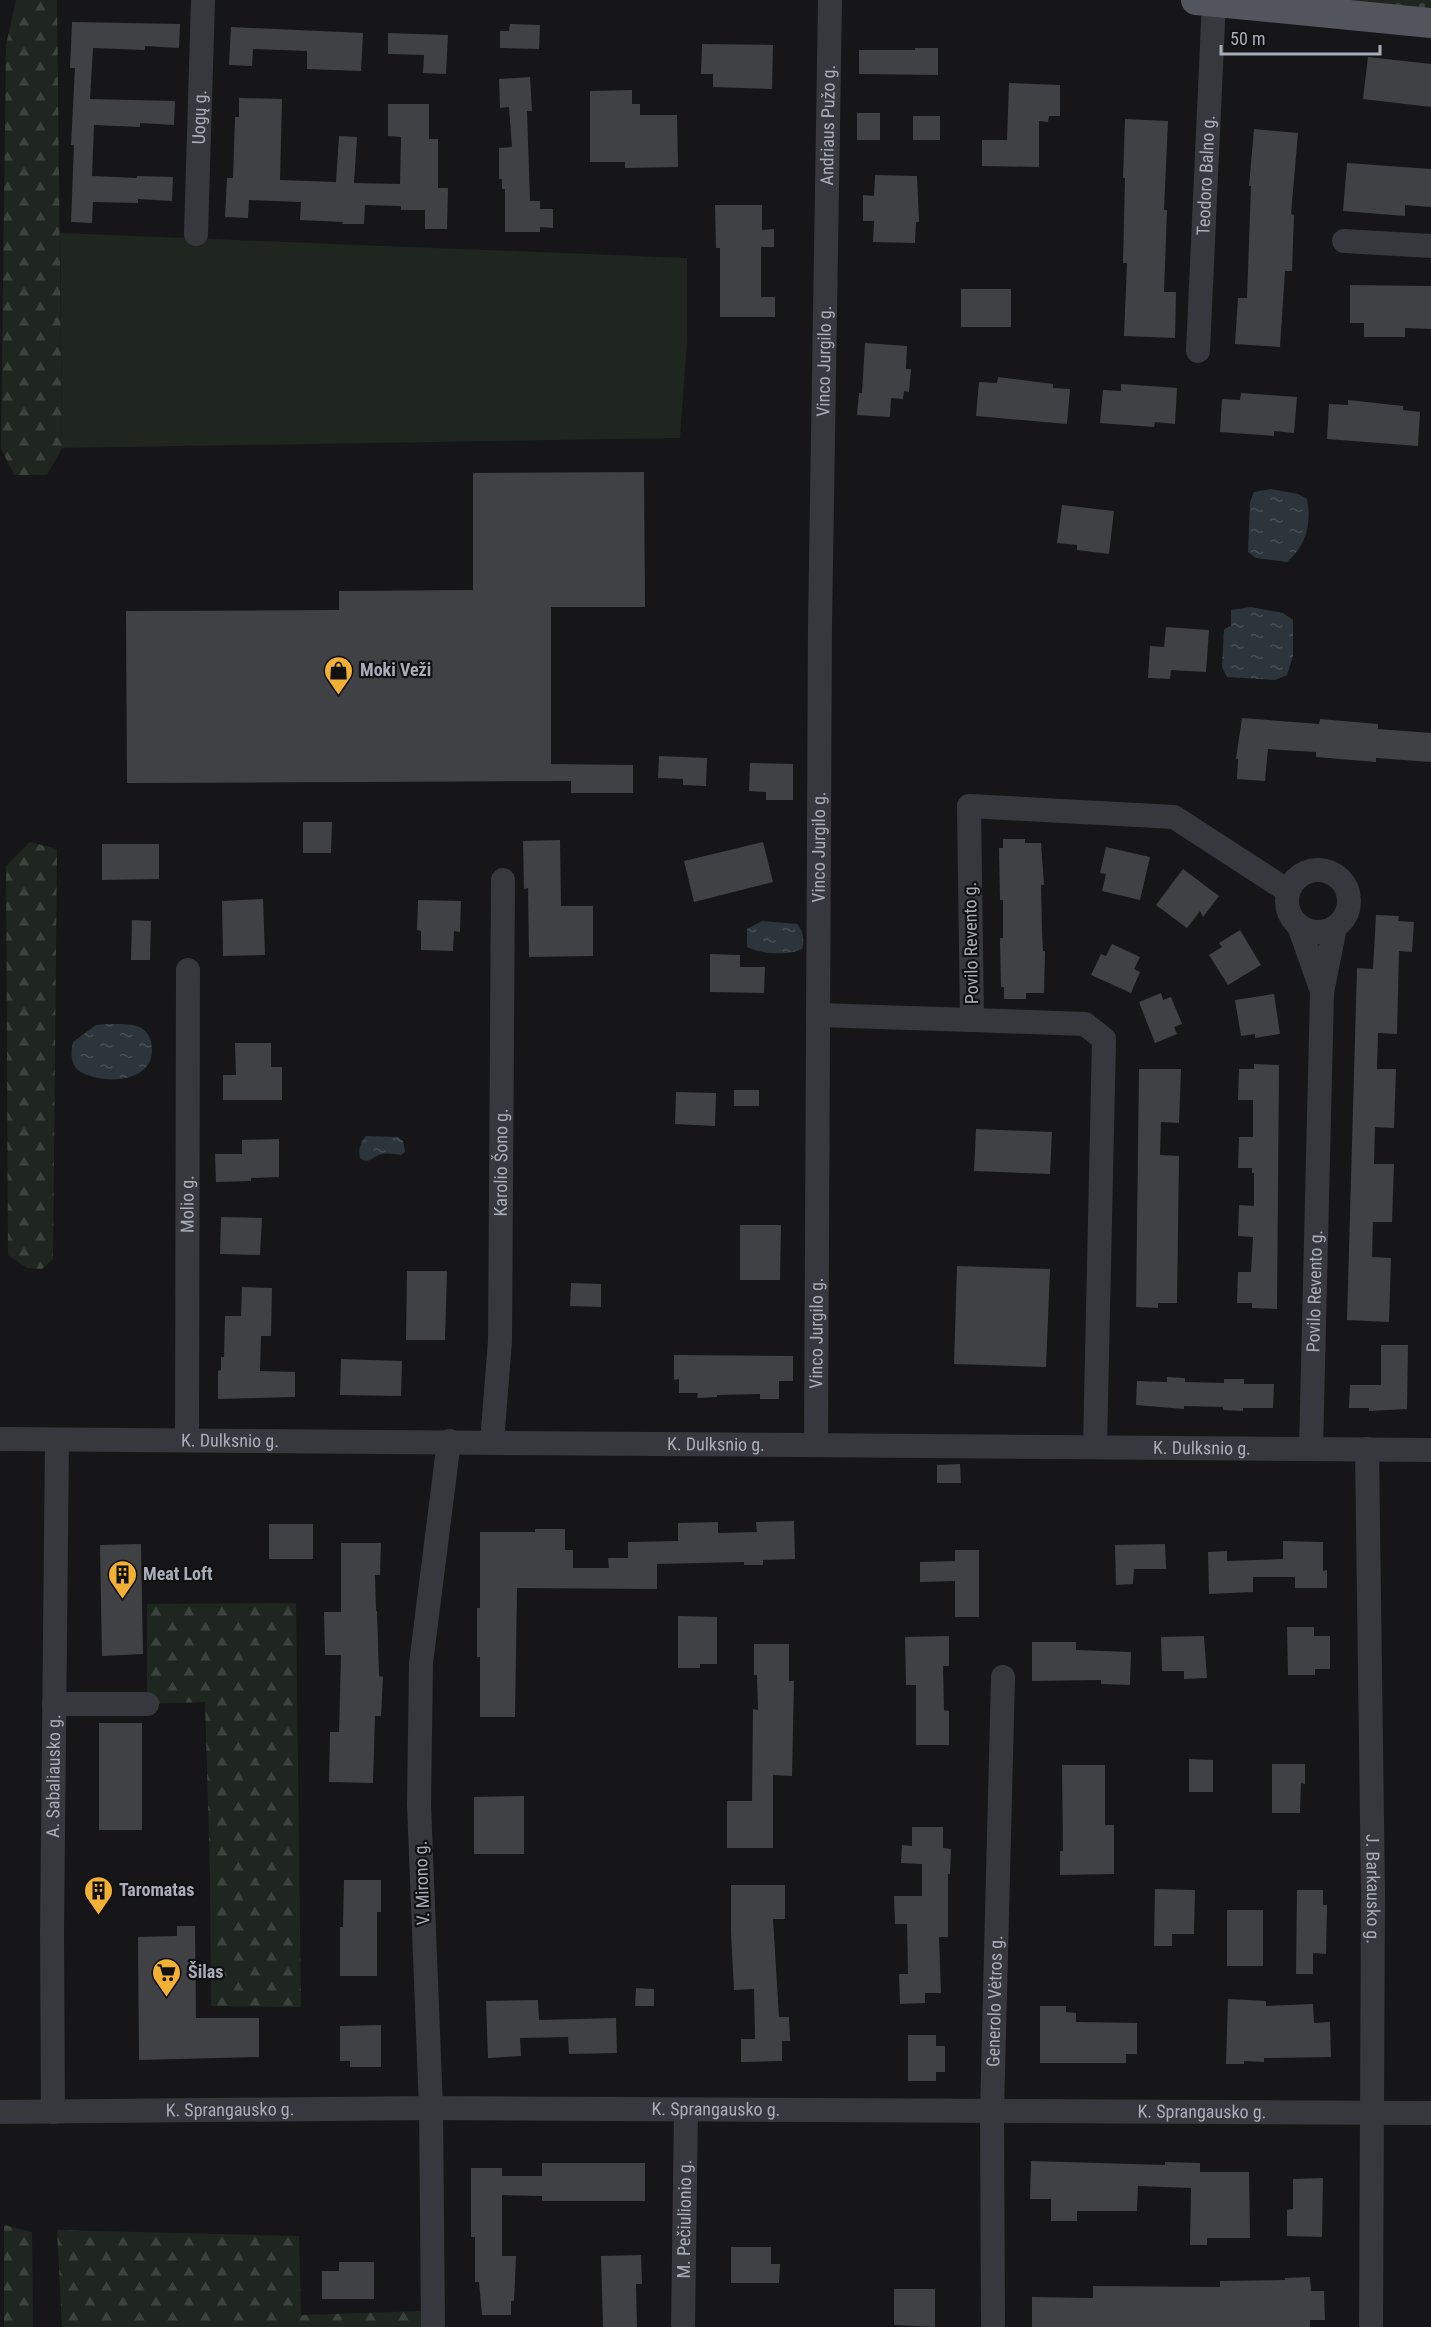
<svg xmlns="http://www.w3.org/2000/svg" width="1431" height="2327" font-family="'Roboto Condensed',sans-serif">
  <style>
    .grass { fill: #1e261f }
    .forest { fill: url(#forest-firs) }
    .cemetery { fill: url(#cemetery-stones) }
    .water { fill: url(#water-ripples) }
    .building { fill: #404145 }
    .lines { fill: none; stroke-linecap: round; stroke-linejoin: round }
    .minor { stroke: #37383d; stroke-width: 24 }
    .major { stroke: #53555c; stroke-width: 30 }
    .labels { text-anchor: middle; stroke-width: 4.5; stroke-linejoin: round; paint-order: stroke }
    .street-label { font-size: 18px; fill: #a8adb8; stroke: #111113 }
    .poi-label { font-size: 18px; font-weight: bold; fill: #a8adb8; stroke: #111113; text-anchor: start }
  </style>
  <defs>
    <pattern id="forest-firs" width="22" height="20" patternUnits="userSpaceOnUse" patternTransform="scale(1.5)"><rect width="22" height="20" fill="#1e261f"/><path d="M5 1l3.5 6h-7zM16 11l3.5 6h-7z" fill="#3c433d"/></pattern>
    <pattern id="cemetery-stones" width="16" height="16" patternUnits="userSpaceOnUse" patternTransform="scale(1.5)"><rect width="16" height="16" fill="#1e261f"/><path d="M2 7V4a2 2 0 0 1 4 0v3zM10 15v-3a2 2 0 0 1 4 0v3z" fill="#3c433d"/></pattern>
    <pattern id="water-ripples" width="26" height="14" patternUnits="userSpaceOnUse" patternTransform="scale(1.5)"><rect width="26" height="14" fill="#2c353c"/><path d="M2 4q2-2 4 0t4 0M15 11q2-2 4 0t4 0" fill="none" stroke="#485056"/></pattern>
  </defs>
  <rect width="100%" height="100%" fill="#161618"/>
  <path class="grass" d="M60,233L687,258V341L680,438L62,448Z"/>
  <path class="forest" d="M16,0H57L62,448L47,475H14L1,448L6,45Z
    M30,842L57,849L53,1259L42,1269L27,1268L8,1255L6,866Z
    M296,1603L301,2007L211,2006L210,1873L205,1702L147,1704V1604Z
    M4,2225L32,2232L33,2327H4Z
    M57,2230L299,2236L301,2315L423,2311L422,2327H62Z"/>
  <path class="cemetery" d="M1344,0H1431V11Z"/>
  <path class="water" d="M1271,489L1298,494L1307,499C1312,523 1306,546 1287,562L1256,558L1248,552L1250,502L1254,492Z
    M1251,607L1283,613L1293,620V656L1287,675L1275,680L1227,677L1222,667L1224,629L1231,626V610Z
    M762,921L797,924C803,930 805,941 802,949C788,956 761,954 747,947V929Z
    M109,1024C125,1024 147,1022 151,1042C158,1075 124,1083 98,1078C91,1076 82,1074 77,1069C70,1061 71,1051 73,1042L96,1025Z
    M366,1136L398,1137L403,1141L405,1152L401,1155C394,1154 386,1152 379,1155C371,1158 369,1164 360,1158C358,1150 360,1142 366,1136Z"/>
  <path class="building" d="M72,22L180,24L179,48L145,46V50L93,48L90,99L175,101L174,125L140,123V127L94,125L92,176L137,178V176L173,177L172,201L138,199V203L93,202L92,223L71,222L74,145H71L75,68H70Z
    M510,24L540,25L539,49L500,48V31H509Z
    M231,27L363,33L361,71L307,69V51L253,49L252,66L229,65Z
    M388,33L448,35L446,74L423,73L424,55L388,54Z
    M702,44L773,45L772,89L713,87V74H701Z
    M915,48H938V75L859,74V50H915Z
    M1368,57L1431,64V107L1363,99Z
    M530,77L532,111H527L530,201H540V209H553V228L540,227V232H505V189H502V179H499V148L512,147L509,107L500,108L499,79Z
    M1009,83L1060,85V116H1049L1048,122L1039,121V167L982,166V140H1007Z
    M632,90V104H640V115H677L678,167L625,168V162H590V91Z
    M239,98L282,99L280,180L336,182L339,136L357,137L354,183L400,184L401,137L388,136V104H429V139H438V188H448L447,229H425V210H401V206L365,205L364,224H342L343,222L300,220L301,202L249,200L248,218L225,217L227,178H233L235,117H239Z
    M857,113H880V140H857Z
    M913,116H940V140H913Z
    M1125,119L1168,121L1164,210H1167L1164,292H1176L1175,338L1124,336L1127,263H1123L1125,178H1123Z
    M1254,129L1298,133L1291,214L1294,215L1292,271H1285L1280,347L1235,344L1238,298H1247L1251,186H1249Z
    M1347,163L1431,169V207L1405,205V216L1343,211Z
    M875,175L917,176L919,222H916L915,243L873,242L874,221H863V195L874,196Z
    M715,205H762V230L774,229V247H761V297H775V317H720V248H716Z
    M1350,285L1431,286V329L1405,328V337H1364V323H1350Z
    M961,289H1011V327H961Z
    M865,343L907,346L906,369H911L909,392L904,391L903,399L891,398L890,417L857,415L859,393H862Z
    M998,377L1053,384V388L1070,389L1067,424L976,416L979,382L997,383Z
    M1121,384L1177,388L1175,424L1155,422L1154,427L1100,423L1103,390L1121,391Z
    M1241,393L1297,397L1294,433L1274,431V436L1220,432L1222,399L1240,400Z
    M1348,400L1403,406V410L1420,412L1418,446L1327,439L1329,404L1348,405Z
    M644,472L645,607H551V764L633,765V793H571V781L127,783L126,611L339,610V591L473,590V473Z
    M1062,505L1114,511L1109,554L1077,550V545L1057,543Z
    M1166,627L1209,630L1206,672L1171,670L1170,679L1148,678L1150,646L1164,647Z
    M1242,718L1319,724L1320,719L1378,724V729L1431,733V762L1376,758V762L1316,757V752L1268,749L1265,781L1237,779L1238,759H1236Z
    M659,756L707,758L706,786L683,785V779L658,778Z
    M750,763L793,764V800H766V792L749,791Z
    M303,822H332L331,853H303Z
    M1003,839H1025V843H1041L1044,885H1041L1042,932L1043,951H1045L1044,993H1026V999H1004V987H1001L1000,938H1003V900H1000L999,848H1003Z
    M560,840L561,906H593V956L529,957L528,888L524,889L523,841Z
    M763,842L773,882L694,902L684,861Z
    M102,844H159V879L102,880Z
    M1106,847L1150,857L1140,900L1102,891L1106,874L1100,873Z
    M1183,869L1219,896L1203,917L1200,911L1187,928L1156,905Z
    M263,899L265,955L223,956L222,901Z
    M418,900L461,901L460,932L454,931L453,951L421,950V931L417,930Z
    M1376,915L1399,916L1398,921L1414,922L1412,952L1399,951L1397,1034L1378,1033L1377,1069H1396L1394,1128L1375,1127L1374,1164H1394L1392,1222H1373L1372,1257L1391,1258L1389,1322L1347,1320L1357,968L1373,969Z
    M132,920L151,921L150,960H131Z
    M1240,930L1261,965L1228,985L1209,955L1222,947L1219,943Z
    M1112,944L1140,957L1134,969L1140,972L1131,993L1091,975L1101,954L1106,956Z
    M710,954L740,955V967H765L764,993L710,992Z
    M1161,993L1163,1000L1171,997L1182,1024L1174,1027L1177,1034L1155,1043L1139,1002Z
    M1274,994L1280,1034L1255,1038V1034L1241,1036L1235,1000Z
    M235,1043H271V1067H282V1100H223V1075H236Z
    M1254,1064L1279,1065L1277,1309L1252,1308V1303H1237L1238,1272H1251L1253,1237L1238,1236L1239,1205L1254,1206V1173H1252V1168H1238L1239,1137H1253V1100H1238L1239,1069H1254Z
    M1139,1069H1181L1179,1123L1161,1122L1160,1155L1179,1156L1177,1303H1158V1308L1136,1307Z
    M734,1090H759V1106H734Z
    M676,1092L716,1093L715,1126L675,1124Z
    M976,1129L1052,1132L1050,1174L974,1171Z
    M279,1139V1177L251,1178V1181L216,1182L215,1154H242V1140Z
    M221,1217L262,1218L260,1255L220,1254Z
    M740,1225H781L780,1280H740Z
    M957,1266L1050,1269L1046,1367L954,1364Z
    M407,1271H447L445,1340H406Z
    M571,1283L601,1284V1307L570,1306Z
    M242,1287L272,1288L271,1336H261L260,1371L295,1372V1397L218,1399V1371L221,1370V1357H224L225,1316H241Z
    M1381,1345H1408L1407,1409L1369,1411V1408H1349L1350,1385H1381Z
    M674,1355L793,1356V1381H779V1399H760V1394L717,1395V1397L697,1398L698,1393H679V1379L674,1380Z
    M341,1359L402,1361L401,1396L340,1395Z
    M1167,1377L1185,1378V1382L1224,1383V1379H1244V1384H1274L1273,1408H1243V1411L1223,1410V1407L1184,1406V1409L1136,1405L1137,1381L1167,1382Z
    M960,1464L961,1483H937V1465Z
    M794,1521L795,1559L763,1560V1565H744V1562L657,1564V1589L517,1588L515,1717H480V1657H477V1608H480V1532H535V1529H565V1550H573V1568H609L608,1558H628V1542L678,1541V1523L718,1522V1533L757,1532L756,1522Z
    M269,1524H313V1559H269Z
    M1283,1541L1323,1542V1571L1327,1570V1588H1295V1577H1253V1592L1209,1594L1208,1552L1227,1551V1561L1283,1559Z
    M341,1543H381L380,1575H375L376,1611H377L379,1676L383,1677L381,1716H375L373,1783L329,1782L330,1732H339L341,1655H325L324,1612H341Z
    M141,1544L143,1654L102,1656L100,1545Z
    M1165,1544L1166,1569H1134L1133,1584L1116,1585L1115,1545Z
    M955,1550H979V1617H955V1581L920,1582V1562L955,1561Z
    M678,1616L717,1617V1664H700V1668H678Z
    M1287,1627H1314V1636H1330V1669H1315V1675H1288Z
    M949,1636V1666H943L944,1710L949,1711V1745H916V1685H906L905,1637Z
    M1204,1636L1207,1678L1184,1679V1671H1162L1161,1637Z
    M1032,1642H1076V1650L1131,1652L1130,1685L1101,1684V1680L1032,1681Z
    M754,1644H789V1681H794L792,1776L773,1775V1848H727V1801H752L753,1709L758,1710L757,1675H754Z
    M99,1723H142V1830H99Z
    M1189,1759L1213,1760V1792H1189Z
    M1272,1764H1305V1784L1301,1783L1300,1813H1272Z
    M1062,1765H1105V1825H1114V1874L1060,1875V1851H1063Z
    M524,1796V1854H474V1797Z
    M912,1827H943V1848L951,1849L950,1874H948V1937H939L941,1993H925V2003L900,2004L899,1974H908L907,1924H895L894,1896H922V1864L901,1863L902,1845L912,1846Z
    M344,1880H381V1912H377V1976H340V1927H343Z
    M731,1885H785V1919H773L779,2017H789L790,2041H782V2061L741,2062V2039H755L754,1989L734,1990L731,1933Z
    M1155,1889L1195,1890L1194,1934H1172V1946H1154Z
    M1297,1890H1323V1905H1327L1326,1954L1313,1953V1974H1296Z
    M1227,1910H1263V1966H1227Z
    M177,1926H195L196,2018H259V2057L139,2060L138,1937L177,1936Z
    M636,1988L654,1989V2006H635Z
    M1228,1999L1266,2001V2006L1313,2004L1314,2023L1330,2022L1331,2057L1264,2058V2062L1244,2061V2064H1226Z
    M538,2000L539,2020L616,2018L617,2053L569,2054L568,2037L520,2038L521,2056L488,2058L486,2001Z
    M1040,2006H1066V2012L1076,2013V2022L1137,2023V2054H1126V2063H1040Z
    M381,2025V2067H350V2061H340V2026Z
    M908,2035H936V2046H945V2072H936V2081H908Z
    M1031,2161L1165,2165V2162L1200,2163V2172H1249L1250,2238H1207V2245H1190L1191,2188L1138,2186L1137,2211H1077V2221H1051V2199H1030Z
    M542,2163H645V2201H542V2196L502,2195V2256H516L514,2301H511V2315H482L479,2282H475V2237H471V2168H502V2176H542Z
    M1323,2178L1322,2237L1287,2236V2210L1293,2209V2179Z
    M731,2247H771V2264H780L779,2283H731Z
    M641,2255L642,2284H636L637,2327H603L601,2256Z
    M339,2262H374V2299H322V2271H339Z
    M1310,2277L1311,2291H1324L1325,2320H1310V2327H1032V2297L1093,2298V2286L1220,2287V2281L1285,2280V2278Z
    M894,2289H935V2327L894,2325Z"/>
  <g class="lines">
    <g class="minor">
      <path id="s1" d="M196,234L203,0"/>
      <path d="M1344,241L1431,246"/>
      <path id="s2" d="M1198,351L1214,1"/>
      <circle cx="1318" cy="901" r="31"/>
      <path d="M1299,926L1322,991"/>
      <path d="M818,1015L972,1020"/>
      <path id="s3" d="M0,1439L1431,1450"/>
      <path id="s4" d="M187,1440L188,970"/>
      <path id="s5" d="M492,1442L500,1341L503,880"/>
      <path id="s6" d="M816,1445L820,625L830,0"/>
      <path d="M1095,1447L1104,1039L1085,1024L972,1020L969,806L1174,817L1288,891"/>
      <path id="s7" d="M1311,1449L1322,992L1335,927"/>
      <path id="s8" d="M1367,1449L1373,1893L1371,2327"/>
      <path d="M54,1704H147"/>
      <path id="s9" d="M0,2112L431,2108L1431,2113"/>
      <path id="s10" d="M53,2112L52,1933L57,1440"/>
      <path d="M433,2327L431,2108L419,1804L421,1663L449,1441"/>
      <path id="s11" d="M683,2327L686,2110"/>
      <path id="s12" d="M993,2327L992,2112L1003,1677"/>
    </g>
    <path class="major" d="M1196,0L1431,23"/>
  </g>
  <defs>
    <symbol id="shop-pin" viewBox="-11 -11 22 30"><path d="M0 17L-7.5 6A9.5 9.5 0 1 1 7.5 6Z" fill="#f2b134" stroke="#111113"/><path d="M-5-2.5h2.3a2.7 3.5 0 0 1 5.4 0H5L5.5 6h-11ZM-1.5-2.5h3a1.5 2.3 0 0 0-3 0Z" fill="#111"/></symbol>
    <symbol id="building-pin" viewBox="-11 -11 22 30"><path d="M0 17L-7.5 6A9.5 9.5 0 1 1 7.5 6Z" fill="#f2b134" stroke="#111113"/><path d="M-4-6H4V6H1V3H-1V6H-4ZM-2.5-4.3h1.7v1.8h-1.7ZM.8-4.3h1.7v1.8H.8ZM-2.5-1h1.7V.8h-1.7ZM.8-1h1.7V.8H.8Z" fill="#111"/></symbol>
    <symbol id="supermarket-pin" viewBox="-11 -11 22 30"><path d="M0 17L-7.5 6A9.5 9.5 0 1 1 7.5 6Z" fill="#f2b134" stroke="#111113"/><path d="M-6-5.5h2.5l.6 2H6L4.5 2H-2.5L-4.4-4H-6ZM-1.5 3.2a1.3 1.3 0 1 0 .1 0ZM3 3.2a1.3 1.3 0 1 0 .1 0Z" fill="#111"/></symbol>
  </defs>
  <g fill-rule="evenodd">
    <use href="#shop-pin" x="322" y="654" width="33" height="45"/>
    <use href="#building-pin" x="106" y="1558" width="33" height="45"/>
    <use href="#building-pin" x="82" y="1874" width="33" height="45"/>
    <use href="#supermarket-pin" x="150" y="1956" width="33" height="45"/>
  </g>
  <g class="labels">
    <g class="street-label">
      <text dy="6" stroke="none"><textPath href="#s1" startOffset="117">Uogų g.</textPath></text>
      <text dy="6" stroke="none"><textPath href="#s6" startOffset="1320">Andriaus Pužo g.</textPath></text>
      <text dy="6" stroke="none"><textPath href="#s2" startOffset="176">Teodoro Balno g.</textPath></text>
      <text dy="6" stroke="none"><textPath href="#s6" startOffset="1084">Vinco Jurgilo g.</textPath></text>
      <text dy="6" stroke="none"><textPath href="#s6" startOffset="598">Vinco Jurgilo g.</textPath></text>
      <text transform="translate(971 943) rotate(-91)" y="6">Povilo Revento g.</text>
      <text dy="6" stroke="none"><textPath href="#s5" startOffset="280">Karolio Šono g.</textPath></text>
      <text dy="6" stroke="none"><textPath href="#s4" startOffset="236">Molio g.</textPath></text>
      <text dy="6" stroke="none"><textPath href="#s7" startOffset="158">Povilo Revento g.</textPath></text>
      <text dy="6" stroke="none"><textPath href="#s6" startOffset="112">Vinco Jurgilo g.</textPath></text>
      <text dy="6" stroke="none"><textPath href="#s3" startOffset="230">K. Dulksnio g.</textPath></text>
      <text dy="6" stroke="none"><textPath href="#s3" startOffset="716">K. Dulksnio g.</textPath></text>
      <text dy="6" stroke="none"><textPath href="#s3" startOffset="1202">K. Dulksnio g.</textPath></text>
      <text dy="6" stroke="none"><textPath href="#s10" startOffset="336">A. Sabaliausko g.</textPath></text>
      <text transform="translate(422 1883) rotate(-92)" y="6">V. Mirono g.</text>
      <text dy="6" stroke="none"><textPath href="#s8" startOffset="440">J. Barkausko g.</textPath></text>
      <text dy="6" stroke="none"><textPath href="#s12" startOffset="326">Generolo Vėtros g.</textPath></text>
      <text dy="6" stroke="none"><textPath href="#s9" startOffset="230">K. Sprangausko g.</textPath></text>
      <text dy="6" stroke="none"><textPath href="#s9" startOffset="716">K. Sprangausko g.</textPath></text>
      <text dy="6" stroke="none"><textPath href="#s9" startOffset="1202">K. Sprangausko g.</textPath></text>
      <text dy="6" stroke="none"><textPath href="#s11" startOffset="108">M. Pečiulionio g.</textPath></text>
    </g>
    <g class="poi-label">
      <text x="360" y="676">Moki Veži</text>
      <text x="143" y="1580">Meat Loft</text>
      <text x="119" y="1896">Taromatas</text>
      <text x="188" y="1978">Šilas</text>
    </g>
  </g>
  <path d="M1221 45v9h159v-9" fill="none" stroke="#a8adb8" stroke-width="3"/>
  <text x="1230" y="45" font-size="18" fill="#a8adb8" stroke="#111113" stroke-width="4.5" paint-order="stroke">50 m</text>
</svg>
